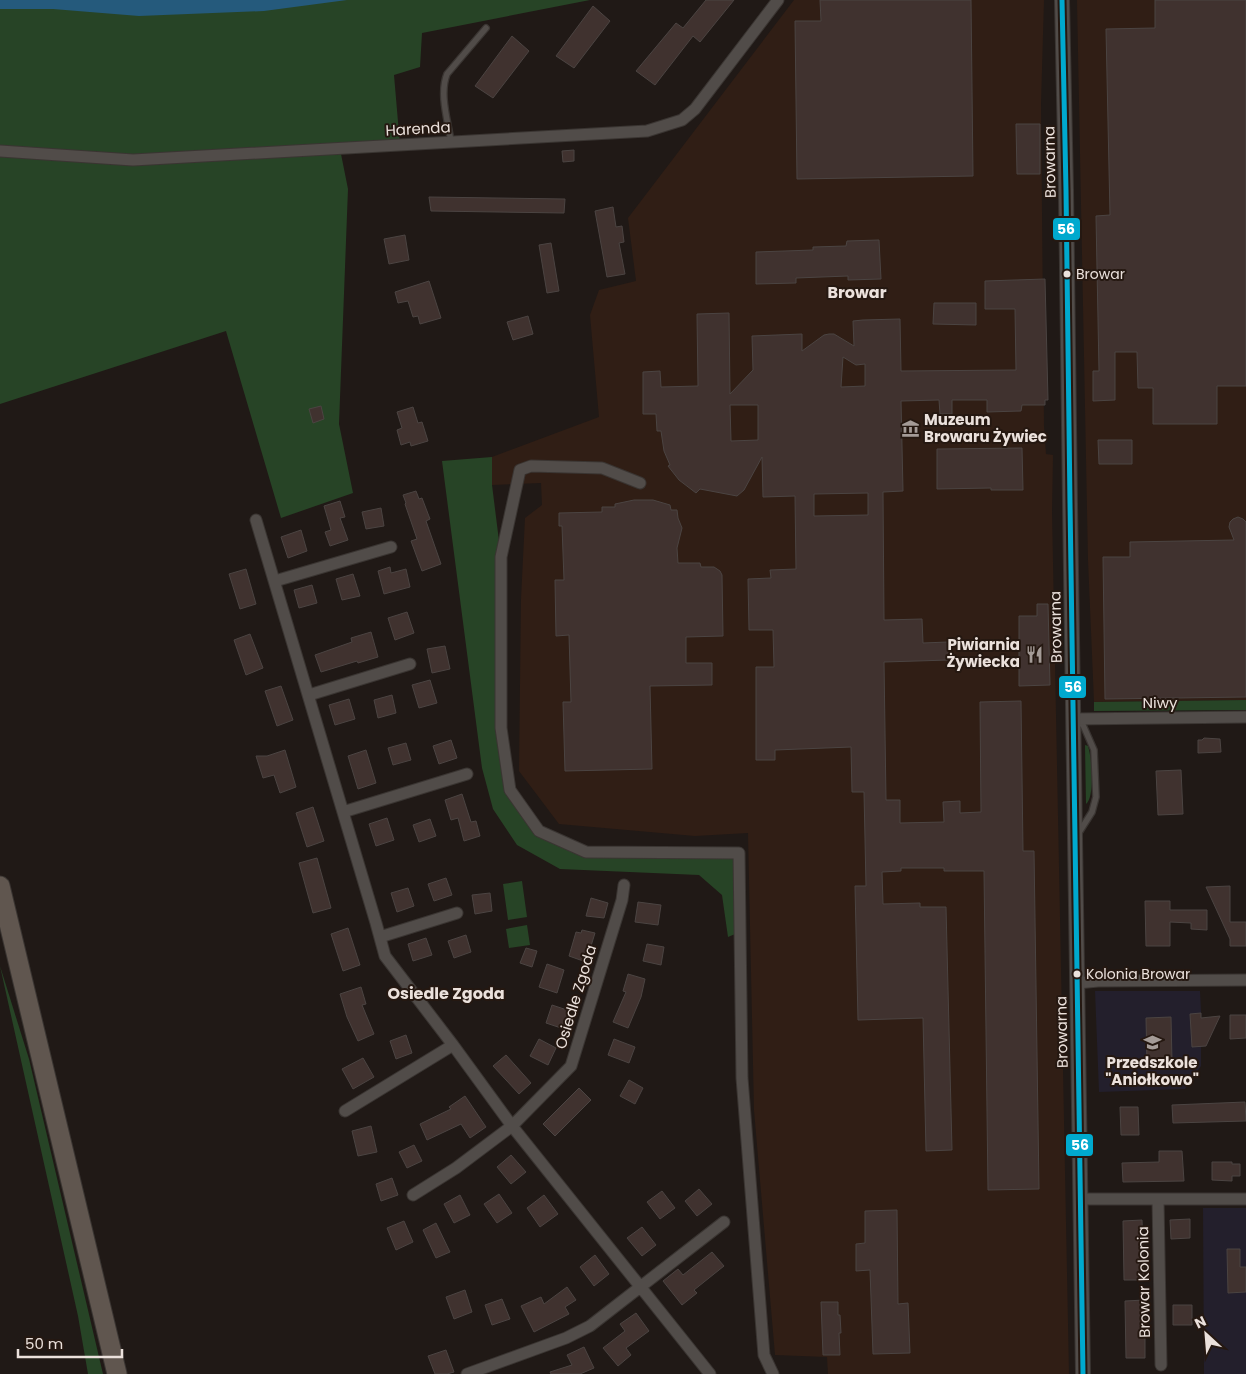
<svg xmlns="http://www.w3.org/2000/svg" width="1246" height="1374" font-family="Poppins,sans-serif">
  <style>
    .built { fill: #301e15 }
    .education { fill: #231f2c }
    .green { fill: #274426 }
    .water { fill: #255a7c }
    .building { fill: #40322f; stroke: #4b4442; fill-rule: evenodd }
    .lines { fill: none; stroke-linecap: round; stroke-linejoin: round }
    .service-casing { stroke: #3a3532; stroke-width: 8 }
    .minor-casing { stroke: #3a3532; stroke-width: 13 }
    .tertiary-casing { stroke: #3a3532; stroke-width: 16 }
    .trunk-casing { stroke: #3a3532; stroke-width: 21 }
    .service { stroke: #514c49; stroke-width: 5.5 }
    .minor { stroke: #514c49; stroke-width: 11 }
    .tertiary { stroke: #514c49; stroke-width: 14 }
    .trunk { stroke: #60564f; stroke-width: 19 }
    .bus-1-casing { stroke: #251811; stroke-width: 9 }
    .bus-1 { stroke: #00a9ce; stroke-width: 5 }
    .bus-dot { fill: #ebe1dc; stroke: #251811; stroke-width: 2 }
    .labels { text-anchor: middle; stroke-width: 4; stroke-linejoin: round; paint-order: stroke }
    .bus-label { font-size: 14px; fill: #ebe1dc; stroke: #251811; text-anchor: start }
    .street-label { font-size: 15px; fill: #ebe1dc; stroke: #251811 }
    .poi-label { font-size: 15px; font-weight: bold; fill: #ebe1dc; stroke: #251811; text-anchor: start }
    .neighbourhood-label { font-size: 16px; font-weight: bold; fill: #ebe1dc; stroke: #251811 }
    .line-badge { stroke: #251811; stroke-width: 2 }
    .badge-label { font-size: 14px; text-anchor: middle; font-weight: bold; fill: #fff }
  </style>
  <rect width="100%" height="100%" fill="#201916"/>
  <path class="built" d="M794,0H1044L1041,104L1044,426L1046,454L1053,455L1052,512L1069,1374H828L827,1357L775,1355L754,1110L748,833L695,836L559,824L519,771L521,599L525,518L542,505L541,483L492,485V457L599,417L590,315L599,290L636,281L628,218Z
    M1077,0H1246V700L1094,702L1088,560Z"/>
  <path class="education" d="M1095,991H1200L1202,1029L1210,1037L1206,1046L1201,1047V1066L1185,1089L1099,1092Z
    M1203,1208H1246V1374H1204Z"/>
  <path class="green" d="M0,0H590L422,33L420,67L394,75L400,145L340,149L348,189L339,424L353,493L281,518L226,331L0,404Z
    M492,457V485L501,557V728L510,790L539,831L586,852L739,853L740,932L728,937L722,895L699,875L560,869L517,845L493,809L482,768L442,461Z
    M1246,700V710L1094,711V702Z
    M1085,745L1088,746C1092,758 1095,797 1086,804Z
    M522,881L527,917L508,920L503,884Z
    M527,925L530,945L509,948L506,929Z
    M0,966L29,1059L103,1374H88L78,1316Z"/>
  <path class="water" d="M0,0H347L264,11L139,16L53,9H0Z"/>
  <path class="building" d="M706,0H734L700,42L693,36L655,85L636,71L676,23L683,28Z
    M820,0H971L973,176L797,179L795,21H821Z
    M1155,0H1246V386H1217V424H1153V388H1138L1137,352H1115V400L1093,401V371H1099L1096,216L1110,215L1106,29L1155,28Z
    M593,6L610,21L574,68L556,56Z
    M512,36L529,51L493,98L475,86Z
    M1016,124H1040V174H1017Z
    M574,150V161L563,162L562,151Z
    M429,197L565,199L564,213L431,211Z
    M613,207L616,227L622,226L624,242L619,243L625,274L607,277L595,211Z
    M405,235L409,260L389,264L384,239Z
    M879,240L881,279L848,280V276L796,278V283L756,284V252L813,250V247L846,246L847,241Z
    M551,243L559,291L547,293L539,245Z
    M1045,279L1048,400H1045V405H1022L1021,411L987,412V400H952V414H940L939,400L901,401L903,491L883,492L884,620L922,619L923,643L948,642L949,660L884,662L886,800H900V823L944,822L943,802L960,801V813L981,812L980,702L1021,701L1023,851H1034L1039,1189L988,1190L984,871H944V868H901V871L882,872L883,904L920,903V907H946L952,1150L926,1151L923,1018L858,1020L855,886H866L864,792H852L851,747L775,750V760H756V667H774L773,630H749L748,579L771,578L770,570L796,569L795,496L763,497L762,457L744,490L737,496L700,489L696,493L679,480L668,466L670,465L664,451L661,431H657L656,414H643V372L660,371L661,387L698,386L697,314L729,313L730,394L753,370L752,336L802,334V351L824,335L829,334H834L854,346L853,321L863,320L900,319L901,371L1016,370L1015,309H985V281ZM843,357L856,365L865,364V386L841,387ZM730,405H758V440L731,441ZM868,493V515L814,516V494Z
    M429,281L441,318L420,324L418,316L413,317L408,301L398,303L395,292Z
    M934,303H976V325L933,324Z
    M528,316L533,334L513,340L507,322Z
    M321,406L324,419L313,423L309,409Z
    M413,407L418,423L422,422L428,441L411,446L410,442L401,445L397,430L402,428L397,412Z
    M1098,440H1132V464H1099Z
    M1022,448L1023,490H991V488L937,489V449Z
    M416,491L419,499L422,498L430,519L426,521L441,564L422,571L411,541L417,539L405,504L406,503L403,495Z
    M634,500H653L670,505L671,510H677L678,518L682,528L677,548L678,563H700L701,567H714L720,571L722,575L723,636L686,637V663H712V685L650,686L652,769L565,771L563,702H571L569,635L556,636L555,580H564L562,526H559V513L602,512V507H615V504Z
    M340,501L345,517L340,518L348,540L330,546L325,532L331,530L324,506Z
    M381,508L384,526L366,529L362,512Z
    M1238,517L1243,519L1246,522V697L1105,699L1103,557H1130V542L1234,540L1229,527L1230,522L1233,519Z
    M301,530L307,551L288,558L281,537Z
    M390,567L391,573L406,569L410,587L384,594L378,571Z
    M246,569L256,604L240,609L229,574Z
    M353,574L360,596L342,600L336,579Z
    M312,585L317,603L299,608L294,590Z
    M1037,604H1048L1050,685L1019,686V616H1037Z
    M407,612L414,633L395,640L388,618Z
    M371,632L378,657L358,663L357,661L321,672L315,655L352,642L351,638Z
    M250,634L263,668L246,675L234,640Z
    M445,646L450,669L432,673L427,649Z
    M430,680L437,703L419,708L412,685Z
    M281,686L293,720L277,726L265,691Z
    M392,695L396,713L378,718L374,700Z
    M349,699L355,719L335,725L329,705Z
    M1204,738L1220,739L1221,752L1198,753V740H1202Z
    M451,740L457,758L439,764L433,746Z
    M406,743L411,760L393,765L388,748Z
    M285,750L296,787L280,793L274,775L263,778L256,756H267Z
    M366,750L376,783L358,789L348,756Z
    M1181,770L1183,814L1158,815L1156,771Z
    M462,794L471,822L476,821L480,836L464,841L458,818L451,820L445,800Z
    M313,807L324,841L307,847L296,813Z
    M387,818L394,840L376,846L369,824Z
    M430,819L436,836L419,842L413,825Z
    M317,858L331,908L313,913L299,863Z
    M446,878L452,895L434,901L428,884Z
    M1230,886V922H1246V946H1230V939L1206,887Z
    M408,888L414,906L397,912L391,893Z
    M490,893L492,911L475,914L472,895Z
    M591,898L608,903L604,918L586,916Z
    M1145,901H1170V910H1207V930L1191,929V923L1170,922V946H1146Z
    M638,902L661,905L658,925L635,922Z
    M348,928L360,965L343,971L331,934Z
    M582,930L595,933L586,962L569,956L576,932L581,933Z
    M466,935L471,952L454,958L448,941Z
    M426,938L432,955L413,961L408,944Z
    M647,944L664,947L661,965L643,961Z
    M526,948L537,951L532,967L520,963Z
    M547,964L564,970L557,993L539,987Z
    M628,974L645,979L641,997L628,1028L613,1022L626,992L623,991Z
    M361,987L366,1004L362,1005L374,1034L358,1041L347,1017L340,994Z
    M552,1005L570,1011L564,1029L546,1023Z
    M1201,1013V1018L1220,1016L1206,1046L1192,1047L1190,1014Z
    M1230,1015H1246V1038L1230,1039Z
    M1171,1017L1172,1062L1147,1063L1146,1018Z
    M406,1035L412,1053L396,1059L390,1041Z
    M539,1039L556,1048L548,1065L530,1056Z
    M614,1039L635,1047L629,1063L608,1055Z
    M506,1055L531,1083L519,1094L493,1066Z
    M363,1058L374,1077L353,1089L342,1069Z
    M629,1080L643,1088L635,1104L620,1096Z
    M579,1088L591,1100L555,1136L543,1124Z
    M465,1096L486,1127L470,1138L461,1124L427,1140L420,1124L451,1109L449,1107Z
    M1245,1102L1246,1121L1173,1123L1172,1105Z
    M1120,1107H1138L1139,1135H1121Z
    M371,1126L377,1152L358,1156L352,1131Z
    M414,1145L422,1161L407,1168L399,1152Z
    M1159,1151H1182L1184,1181L1123,1182L1122,1163L1159,1162Z
    M511,1155L526,1172L511,1184L497,1167Z
    M1212,1162H1232V1164H1240V1176H1232V1181L1212,1180Z
    M392,1178L398,1195L381,1201L376,1184Z
    M699,1189L712,1204L697,1216L685,1201Z
    M662,1191L675,1208L660,1219L647,1202Z
    M499,1194L512,1213L497,1223L484,1204Z
    M460,1195L470,1215L454,1223L444,1204Z
    M544,1195L558,1214L540,1227L527,1208Z
    M897,1210L898,1304L908,1303L910,1353L873,1354L870,1270L856,1271V1244L865,1243V1211Z
    M1190,1219V1238L1171,1239L1170,1220Z
    M1142,1220L1144,1280H1124L1123,1221Z
    M404,1221L413,1242L396,1250L387,1228Z
    M436,1223L450,1252L436,1258L423,1230Z
    M642,1227L656,1245L642,1256L627,1238Z
    M1227,1249H1240V1267H1246V1292L1228,1293Z
    M712,1252L724,1266L694,1290L697,1293L682,1305L663,1281L678,1269L683,1275Z
    M595,1255L609,1274L594,1286L580,1267Z
    M567,1287L576,1300L565,1307L569,1314L534,1332L521,1306L541,1297L544,1304Z
    M465,1290L472,1312L454,1319L446,1297Z
    M502,1299L510,1319L492,1325L485,1305Z
    M1145,1300V1358H1126L1125,1301Z
    M821,1302H838V1315H840L841,1333H839L840,1355H823Z
    M1173,1305H1192V1325H1173Z
    M636,1313L649,1331L626,1348L631,1355L618,1366L603,1348L625,1331L620,1324Z
    M584,1347L594,1368L580,1374H551L550,1372L572,1365L567,1355Z
    M446,1350L454,1372L447,1374H435L428,1356Z"/>
  <g class="lines">
    <defs>
      <path id="service" d="M451,142C448,121 439,94 447,74L486,28
        M1077,721L1083,725L1094,750L1096,797L1092,812L1078,834"/>
      <path id="minor" d="M0,151L133,160L647,131L682,120L695,109L778,0
        M640,483L602,468L531,466L520,470L501,557V728L510,790L539,831L586,852L739,853L742,1078L764,1355L773,1374
        M256,520L376,923L385,956L453,1045L512,1126L710,1374
        M275,581L391,547
        M309,695L410,664
        M1074,719L1246,717
        M343,812L467,774
        M380,937L457,913
        M1077,983L1098,981L1246,980
        M345,1111L453,1045
        M413,1195L456,1168L512,1126L571,1066L622,900L624,885
        M1080,1199H1246
        M1158,1199L1161,1365
        M467,1374L566,1338L590,1326L724,1222"/>
      <path id="tertiary" d="M1062,0L1066,190L1070,503L1083,1374"/>
      <path id="trunk" d="M0,886L117,1374"/>
    </defs>
    <use href="#service" class="service-casing"/>
    <use href="#minor" class="minor-casing"/>
    <use href="#tertiary" class="tertiary-casing"/>
    <use href="#trunk" class="trunk-casing"/>
    <use href="#service" class="service"/>
    <use href="#minor" class="minor"/>
    <use href="#tertiary" class="tertiary"/>
    <use href="#trunk" class="trunk"/>
    <defs>
      <path id="bus-1" d="M1062,0L1066,190L1070,503L1083,1374"/>
    </defs>
    <use href="#bus-1" class="bus-1-casing"/>
    <use href="#bus-1" class="bus-1"/>
  </g>
  <defs>
    <symbol id="museum-bare" viewBox="-9 -9 18 18"><path d="M0-6L6-3V-2H-6V-3ZM-5-1h2V3h-2ZM-1-1h2V3h-2ZM3-1h2V3H3ZM-6 4H6V6H-6Z" fill="#a49b97" stroke="#251811" stroke-width="2.5" paint-order="stroke"/></symbol>
    <symbol id="restaurant-bare" viewBox="-9 -9 18 18"><path d="M-5-6h1v4h1v-4h1v4h1v-4h1v5L-1.5 .5V6h-2V.5L-5-1ZM5-6V6H3V1.5H1.5Q1.5-4 5-6Z" fill="#a49b97" stroke="#251811" stroke-width="2.5" paint-order="stroke"/></symbol>
    <symbol id="school-bare" viewBox="-9 -9 18 18"><path d="M0-5L7-2L0 1L-7-2ZM-4 1L0 2.5L4 1V4Q0 6-4 4Z" fill="#a49b97" stroke="#251811" stroke-width="2.5" paint-order="stroke"/></symbol>
  </defs>
  <g fill-rule="evenodd">
    <use href="#museum-bare" x="898" y="416" width="25" height="25"/>
    <use href="#restaurant-bare" x="1022" y="642" width="25" height="25"/>
    <use href="#school-bare" x="1140" y="1030" width="25" height="25"/>
  </g>
  <g class="bus-dot">
    <circle cx="1067" cy="274" r="4.5"/>
    <circle cx="1077" cy="974" r="4.5"/>
  </g>
  <g class="labels">
    <g class="bus-label">
      <text x="1076" y="279">Browar</text>
      <text x="1086" y="979">Kolonia Browar</text>
    </g>
    <g class="street-label">
      <text transform="translate(418 129) rotate(-3)" y="5">Harenda</text>
      <text transform="translate(1050 162) rotate(-91)" y="5">Browarna</text>
      <text transform="translate(1056 627) rotate(-91)" y="5">Browarna</text>
      <text x="1160" y="708">Niwy</text>
      <text transform="translate(576 997) rotate(-73)" y="5">Osiedle Zgoda</text>
      <text transform="translate(1062 1032) rotate(-91)" y="5">Browarna</text>
      <text transform="translate(1144 1282) rotate(-91)" y="5">Browar Kolonia</text>
    </g>
    <g class="poi-label">
      <text x="924" y="425">Muzeum<tspan x="924" dy="17">Browaru Żywiec</tspan></text>
      <text x="1020" y="650" text-anchor="end">Piwiarnia<tspan x="1020" dy="17">Żywiecka</tspan></text>
      <text x="1152" y="1068" text-anchor="middle">Przedszkole<tspan x="1152" dy="17">"Aniołkowo"</tspan></text>
    </g>
    <g class="neighbourhood-label">
      <text x="857" y="298">Browar</text>
      <text x="446" y="999">Osiedle Zgoda</text>
    </g>
  </g>
  <g class="line-badge">
    <rect x="1052" y="217" width="29" height="24" rx="5" fill="#00a9ce"/>
    <rect x="1058" y="675" width="29" height="24" rx="5" fill="#00a9ce"/>
    <rect x="1065" y="1133" width="29" height="24" rx="5" fill="#00a9ce"/>
  </g>
  <g class="badge-label">
    <text x="1066" y="234">56</text>
    <text x="1073" y="692">56</text>
    <text x="1080" y="1150">56</text>
  </g>
  <g transform="translate(1206 1334) rotate(334)" stroke="#251811" stroke-width="4" paint-order="stroke">
  <path d="M0-4L9 19L0 12L-9 19Z" fill="#ebe1dc"/>
  <text y="-8" font-size="14" font-weight="bold" text-anchor="middle" fill="#ebe1dc">N</text>
  </g>
  <path d="M18 1349v8h104v-8" fill="none" stroke="#ebe1dc" stroke-width="2.5"/>
  <text x="25" y="1349" font-size="15" fill="#ebe1dc" stroke="#251811" stroke-width="4" paint-order="stroke">50 m</text>
</svg>
